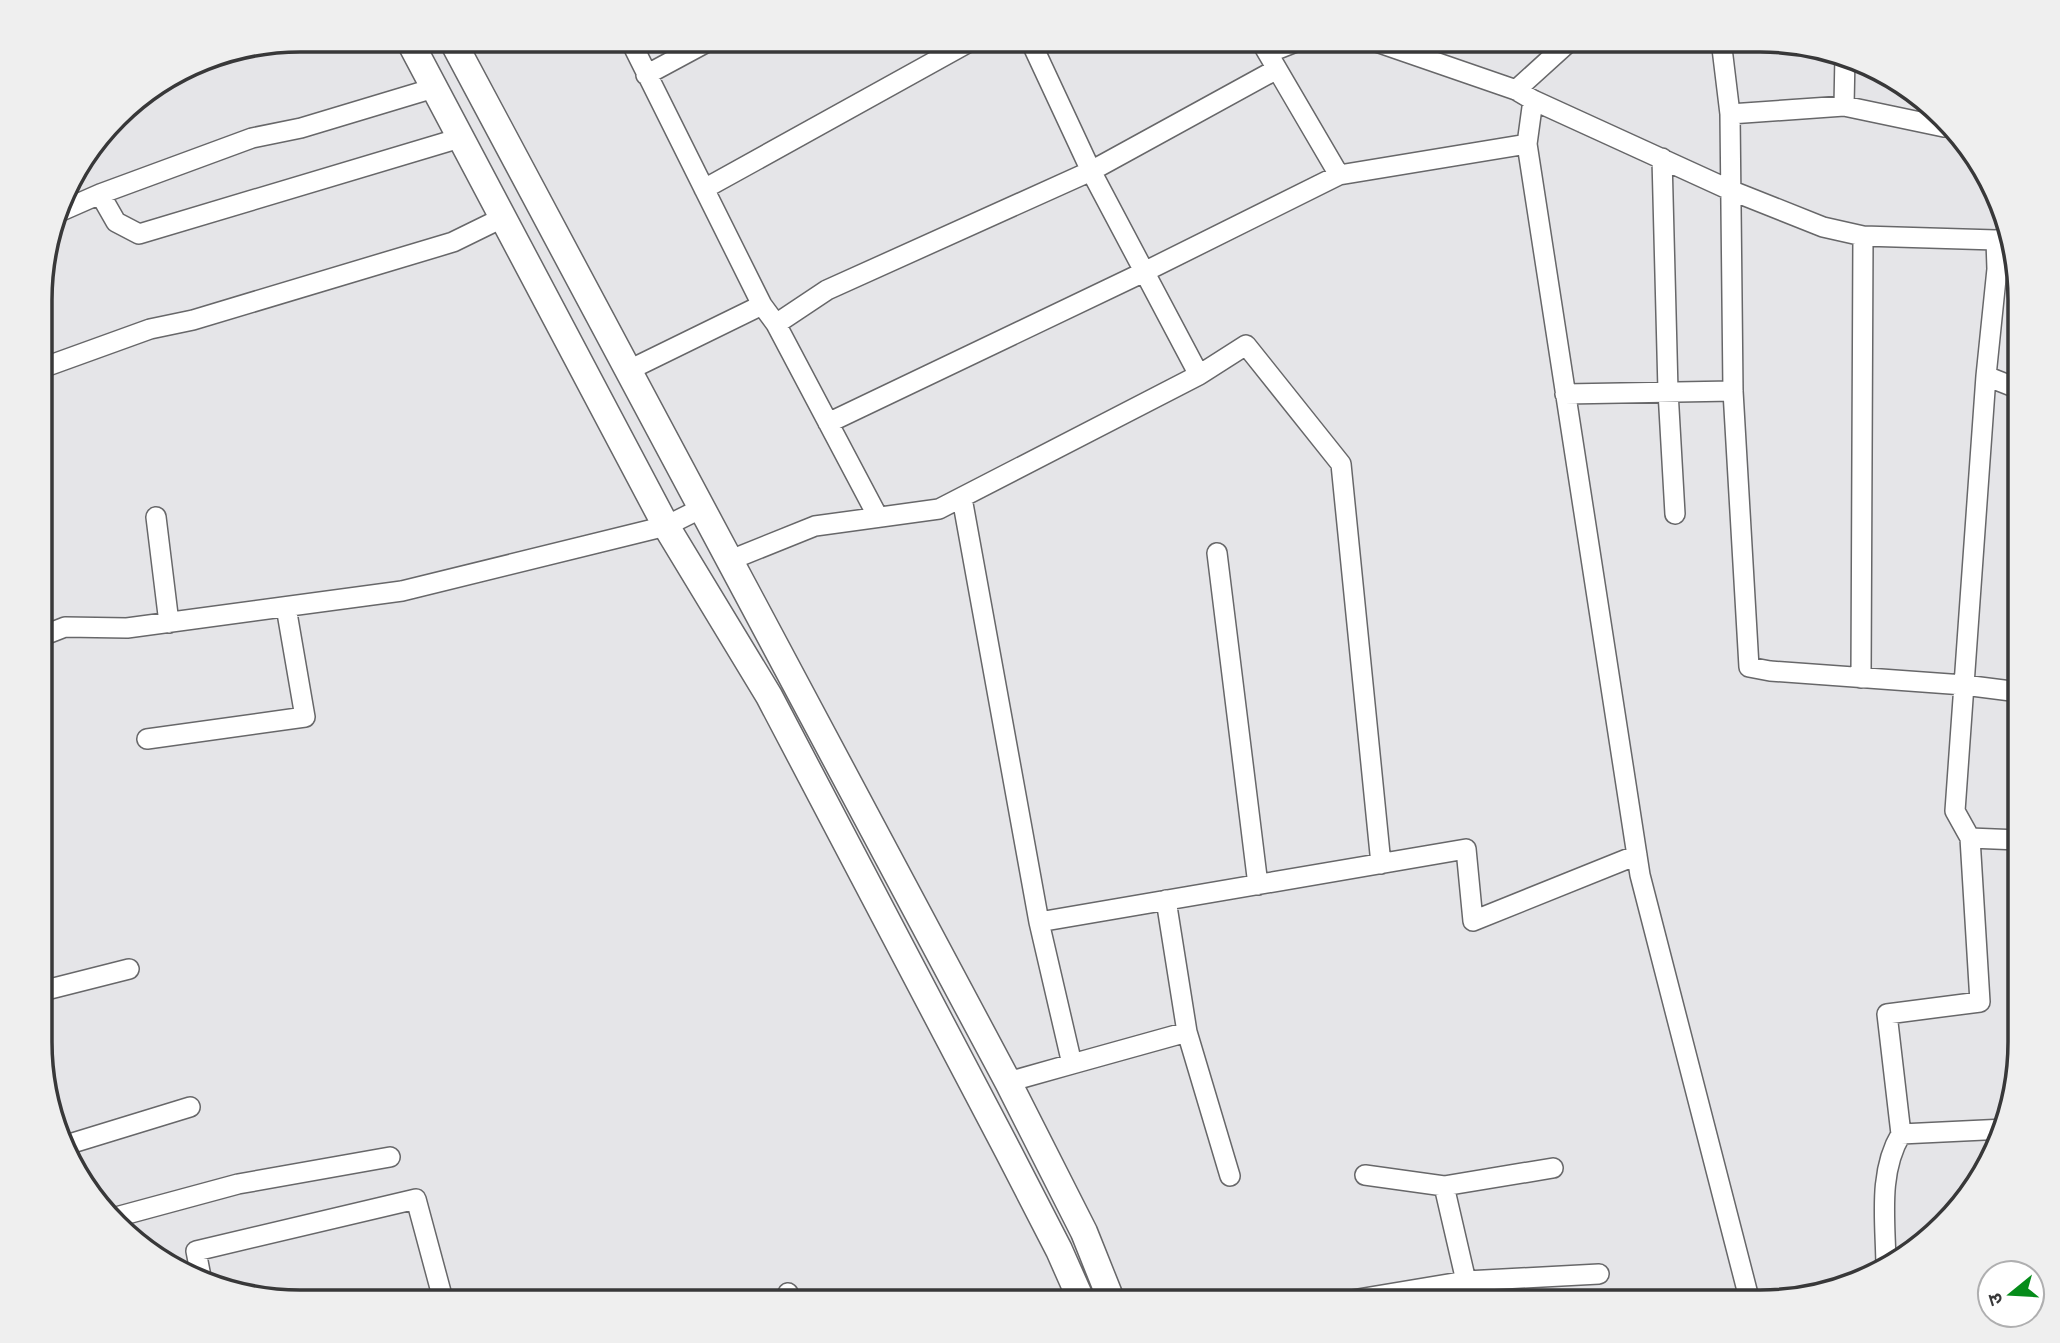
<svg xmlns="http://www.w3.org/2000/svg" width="2060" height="1343" font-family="'DM Sans','Noto Sans Devanagari',sans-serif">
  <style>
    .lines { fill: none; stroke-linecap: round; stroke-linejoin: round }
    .street-casing { stroke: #676769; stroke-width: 22 }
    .secondary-casing { stroke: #676769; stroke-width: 29 }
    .street { stroke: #fff; stroke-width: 19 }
    .secondary { stroke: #fff; stroke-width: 26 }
    .rim { fill: none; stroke: #383839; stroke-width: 3.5 }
  </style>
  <rect width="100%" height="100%" fill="#e5e5e8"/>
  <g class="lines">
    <defs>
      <path id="street" d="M630,40L762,305
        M1371,40L1516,90L1533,100L1730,190L1823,227L1863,236L1996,240L2005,238
        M1721,40L1730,114L1733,391L1749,667L1770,671L1964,685L2019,692
        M1030,41L1053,40
        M1268,53L1301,40
        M646,75L711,40
        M1516,90L1571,40
        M1844,106L1845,55
        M1730,114L1844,106L1944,127
        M1527,144L1640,875L1750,1302
        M1662,158L1668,391L1675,514
        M1339,175L1527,144L1533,100
        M704,189L973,40
        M100,194L116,222L139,234L460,138
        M59,212L100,194L252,138L301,128L434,88
        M1996,240L1997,269L1986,376L1955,811L1970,838L1980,1002L1887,1014L1901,1134L2005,1129
        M776,324L878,517
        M42,368L150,329L193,320L453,242L502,218
        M627,371L762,305L776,324L827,290L1091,171L1277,69
        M1199,375L1246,345L1341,464L1381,864
        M1986,376L2019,389
        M1565,394L1733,391
        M828,423L1144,272L1339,175L1260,40
        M962,498L1039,922
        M156,517L169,623
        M1217,553L1258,885
        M728,561L815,526L939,509L1199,375L1091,171L1030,40
        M42,636L65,627L127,628L402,591L666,526L700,509
        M1861,678L1863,236
        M147,739L305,717L286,607
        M1970,838L2019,840
        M1166,900L1187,1032L1230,1176
        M42,991L129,969
        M1072,1064L1187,1032
        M1008,1082L1072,1064L1039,922L1466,849L1473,921L1637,855
        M66,1145L190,1107
        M1365,1175L1444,1186L1553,1168
        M1444,1186L1466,1281L1599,1274
        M116,1217L238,1184L390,1157
        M1886,1269C1886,1224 1877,1174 1901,1134
        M202,1282L196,1251L416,1199L444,1303
        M788,1293L789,1303
        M1340,1302L1466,1281L1467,1302"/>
      <path id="secondary" d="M409,40L666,526L769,696L1008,1151L1059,1250L1082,1302
        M452,40L1008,1082L1084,1232L1112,1302"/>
    </defs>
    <use href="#street" class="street-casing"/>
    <use href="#secondary" class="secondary-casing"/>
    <use href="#street" class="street"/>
    <use href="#secondary" class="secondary"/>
  </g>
  <path d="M0 0H2060V1343H0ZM300 52H1760A248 248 0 0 1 2008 300V1042A248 248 0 0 1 1760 1290H300A248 248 0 0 1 52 1042V300A248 248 0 0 1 300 52Z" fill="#efefef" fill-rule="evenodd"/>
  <path class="rim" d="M300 52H1760A248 248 0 0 1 2008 300V1042A248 248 0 0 1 1760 1290H300A248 248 0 0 1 52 1042V300A248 248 0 0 1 300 52Z"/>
  <g transform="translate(2011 1294) rotate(252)"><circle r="33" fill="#ffffff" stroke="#afafb0" stroke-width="2"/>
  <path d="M0-5L12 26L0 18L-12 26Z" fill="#058c1a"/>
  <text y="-10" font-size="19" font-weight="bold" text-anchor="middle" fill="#383839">उ</text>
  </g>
</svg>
